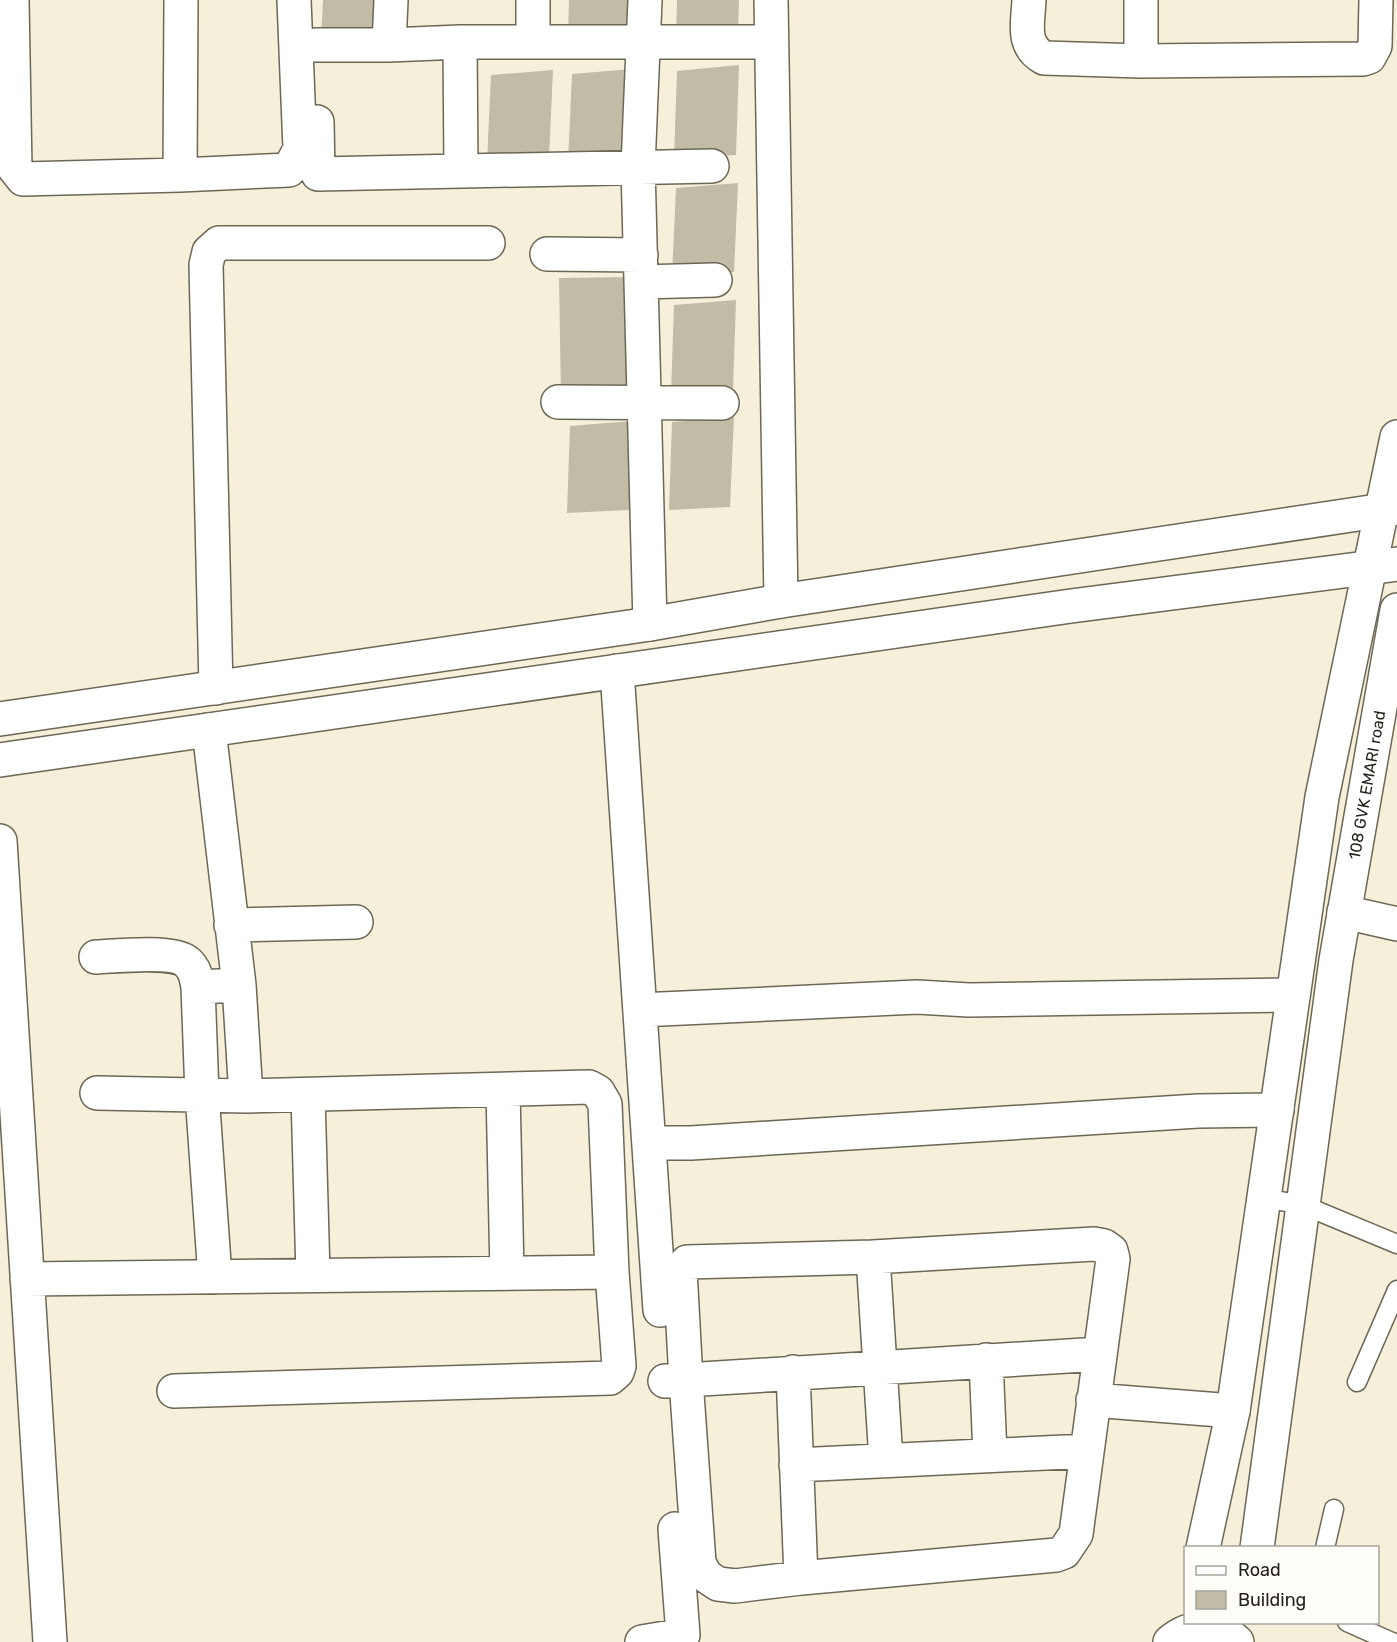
<svg xmlns="http://www.w3.org/2000/svg" width="1397" height="1642" font-family="Rubik,sans-serif">
  <style>
    .building { fill: #c2bca7 }
    .lines { fill: none; stroke-linecap: round; stroke-linejoin: round }
    .lane-casing { stroke: #6d6755; stroke-width: 21 }
    .street-casing { stroke: #6d6755; stroke-width: 36 }
    .secondary-casing { stroke: #6d6755; stroke-width: 36 }
    .lane { stroke: #fff; stroke-width: 18 }
    .street { stroke: #fff; stroke-width: 33 }
    .secondary { stroke: #fff; stroke-width: 33 }
    .labels { text-anchor: middle; stroke-width: 4.5; stroke-linejoin: round; paint-order: stroke }
    .street-label { font-size: 16px; fill: #221f18; stroke: #fefdf8 }
  </style>
  <rect width="100%" height="100%" fill="#f6efda"/>
  <path class="building" d="M323,0H384L383,36L321,39Z
    M569,0H631L630,34L568,37Z
    M677,0H739L738,31L676,34Z
    M739,65L736,155L674,158L677,71Z
    M633,69L630,158L568,162L572,74Z
    M553,70L549,159L487,162L491,75Z
    M738,183L734,272L672,275L676,188Z
    M632,277L635,395L561,396L559,278Z
    M736,300L733,390L671,393L674,305Z
    M734,417L730,507L669,510L672,422Z
    M632,421L629,510L567,513L570,426Z"/>
  <g class="lines">
    <defs>
      <path id="lane" d="M1264,1198L1303,1205L1397,1244
        M1357,1382L1397,1290
        M1325,1548L1334,1509
        M1347,1622L1392,1642"/>
      <path id="street" d="M12,0L15,169L23,179L180,175L289,170L300,149L294,0
        M533,0V42
        M645,0L638,167L650,624
        M771,0L781,601
        M1029,0C1028,23 1021,45 1044,58L1141,61V0
        M460,42L461,171
        M316,45H389L460,42H771
        M389,45L391,0
        M1141,61L1363,59L1369,57L1375,46L1376,0
        M317,122L318,174L712,166
        M180,175L181,0
        M547,254L641,255
        M641,282L715,280
        M558,402L722,403
        M617,671L660,1310
        M216,688L206,265L209,252L219,243H488
        M0,841L50,1642
        M1344,912L1397,924
        M231,925L356,922
        M96,957C115,956 174,950 187,962C195,969 196,977 198,987L202,1094L215,1277
        M239,985L246,1096
        M198,987L239,985L209,730
        M640,1010L917,997L969,1000L1293,995
        M503,1090L507,1273
        M97,1093L246,1096L589,1087L598,1092L605,1104L612,1272L619,1366L617,1372L610,1378L174,1391
        M308,1095L313,1275
        M649,1143H691L1198,1111L1277,1110
        M873,1257L886,1460
        M27,1279L612,1272
        M986,1360L990,1455
        M793,1372L801,1578
        M665,1381L686,1380L699,1563L706,1576L718,1584L735,1586L801,1578L1056,1555L1064,1552L1076,1534L1113,1259L1111,1251L1104,1246L1094,1244L873,1257L687,1262L680,1270L686,1380L1100,1354
        M1093,1400L1233,1411
        M796,1465L1086,1451
        M642,1642L683,1635L675,1529"/>
      <g id="secondary">
        <path d="M0,719L650,624L781,601L1397,508"/>
        <path d="M0,760L1071,606L1397,564"/>
        <path d="M1203,1548L1233,1411L1322,797L1397,437"/>
        <path id="s1" d="M1257,1548L1336,960L1397,610"/>
        <path d="M1170,1642C1190,1625 1218,1623 1237,1642"/>
      </g>
    </defs>
    <use href="#lane" class="lane-casing"/>
    <use href="#street" class="street-casing"/>
    <use href="#secondary" class="secondary-casing"/>
    <use href="#lane" class="lane"/>
    <use href="#street" class="street"/>
    <use href="#secondary" class="secondary"/>
  </g>
  <g class="labels">
    <g class="street-label">
      <text dy="6" stroke="none"><textPath href="#s1" startOffset="771">108 GVK EMARI road</textPath></text>
    </g>
  </g>
  <rect x="1184" y="1546" width="195" height="78" fill="#fefdf8" stroke="#a6a49e" stroke-width="1.5"/>
  <rect x="1196" y="1566" width="30" height="9" fill="#ffffff" stroke="#a6a49e" stroke-width="1.5"/>
  <text x="1238" y="1576" font-size="18" fill="#221f18">Road</text>
  <rect x="1196" y="1591" width="30" height="18" fill="#c2bca7" stroke="#a6a49e" stroke-width="1.5"/>
  <text x="1238" y="1606" font-size="18" fill="#221f18">Building</text>
</svg>
